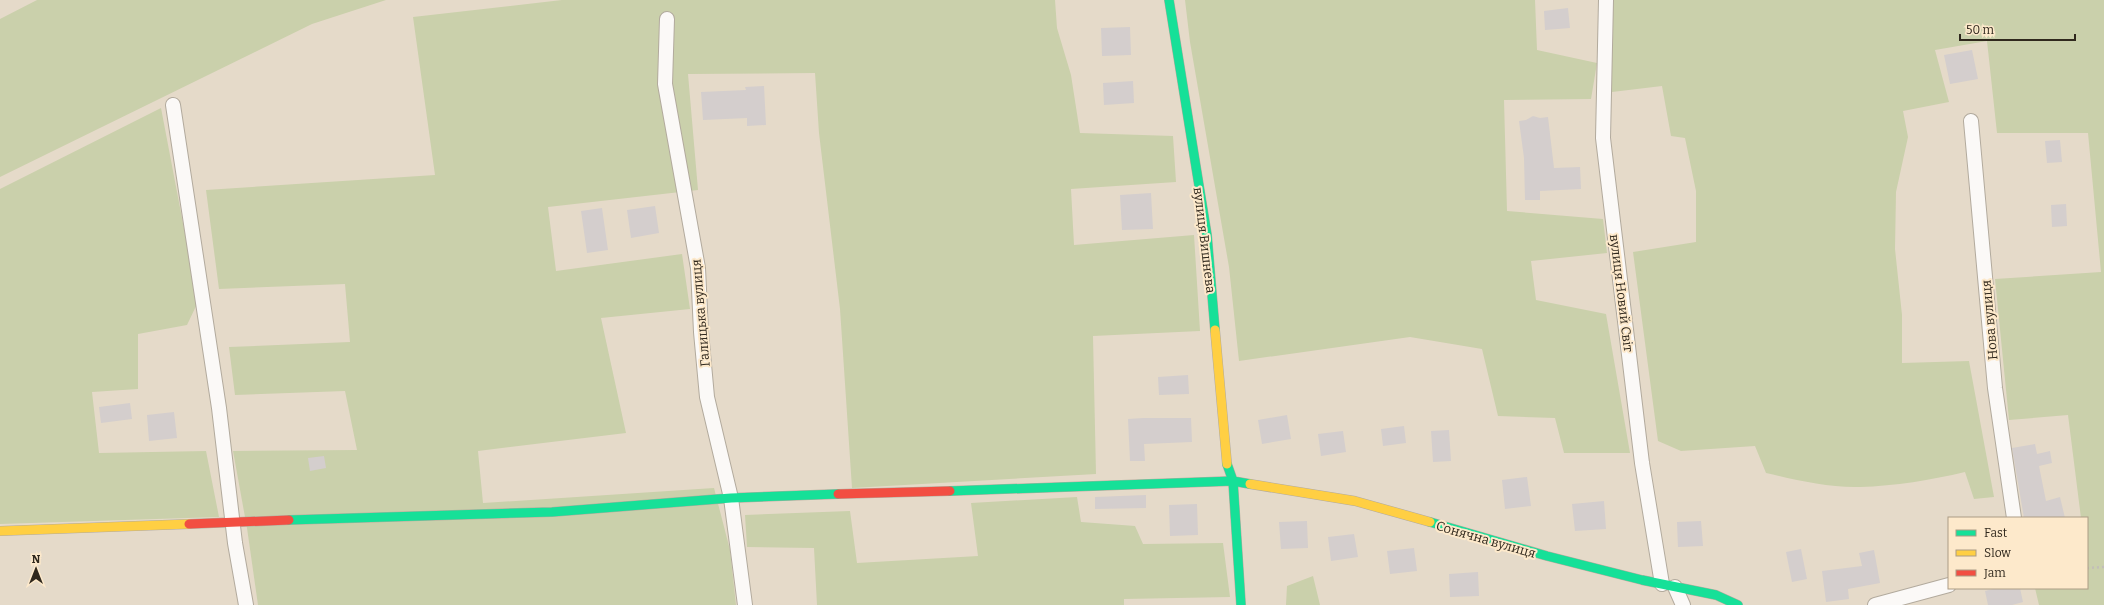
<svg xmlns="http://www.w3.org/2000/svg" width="2104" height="605" font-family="Bitter,serif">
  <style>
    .green { fill: #cad0ab }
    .building { fill: #d4cecd }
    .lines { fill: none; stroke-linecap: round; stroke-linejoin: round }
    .street-casing { stroke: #b2aa9d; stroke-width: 16 }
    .fast-casing { stroke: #b2aa9d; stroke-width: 10 }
    .slow-casing { stroke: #b2aa9d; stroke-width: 10 }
    .jam-casing { stroke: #b2aa9d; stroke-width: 10 }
    .path { stroke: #c2beb8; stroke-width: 2.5; stroke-dasharray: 2 3; stroke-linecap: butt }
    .street { stroke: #fbf9f7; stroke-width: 14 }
    .fast { stroke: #16e098; stroke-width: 9 }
    .slow { stroke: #ffcf43; stroke-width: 9 }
    .jam { stroke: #f24e42; stroke-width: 9 }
    .labels { text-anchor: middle; stroke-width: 4; stroke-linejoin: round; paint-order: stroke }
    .street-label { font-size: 13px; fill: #30281d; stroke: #fde9cb }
  </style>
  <rect width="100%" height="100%" fill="#e5dac9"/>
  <path class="green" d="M37,0H386L312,24L0,177V19Z
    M562,0H1055L1057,28L1071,75L1080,133L1173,136L1176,182L1071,189L1074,245L1194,235L1200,331L1093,336L1096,474L852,488L840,309L819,133L815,73L688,74L698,190L548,207L556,271L682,254L690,309L601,318L626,433L478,451L483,503L714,488L730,550L736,605H258L247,528L233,451L357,450L345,391L235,395L229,347L350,342L345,284L219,289L206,190L435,175L413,17Z
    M1185,0H1535L1537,50L1597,63L1591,99L1504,100L1507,211L1603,219L1607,253L1531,261L1536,300L1606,314L1630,453H1564L1555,418L1498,416L1482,349L1410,337L1239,361L1229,267L1190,42Z
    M1611,0H2104V605H2039L2035,588H2087V518H2081L2068,415L2009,420L1995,279L2101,272L2088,133H1997L1987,41L1935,50L1949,102L1903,111L1908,137L1896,192L1895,249L1902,315V363L1969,361L1994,497L1974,499L1965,472C1931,480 1895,486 1860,487C1829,488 1796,480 1766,473L1755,446L1681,451L1658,441L1633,252L1696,242V191L1685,138L1671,136L1662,86L1612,92Z
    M161,108L198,302L187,325L138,334V389L92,392L99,453L206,451L219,517L0,524V189Z
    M1077,497L1081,522L1135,526L1143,544L1223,543L1230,597L1124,599V605H817L814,548L747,547L745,515L850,511L857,563L978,556L971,503Z
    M1313,576L1320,605H1286L1287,586Z"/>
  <path class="building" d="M1568,8L1570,28L1545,30L1544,11Z
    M1130,27L1131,55L1102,56L1101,28Z
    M1972,50L1978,79L1950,84L1944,55Z
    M1133,81L1134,103L1104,105L1103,83Z
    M764,86L766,125L747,126V118L703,120L701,92L746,90L745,87Z
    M1533,116L1540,118L1548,117L1554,168L1580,167L1581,189L1540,191V200H1525L1524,158L1519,121L1526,120Z
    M2060,140L2062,162L2047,163L2045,141Z
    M1151,193L1153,229L1122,230L1120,195Z
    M2066,204L2067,226L2052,227L2051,205Z
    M655,206L659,233L631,238L627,210Z
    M602,208L608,250L587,253L581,211Z
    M1188,375L1189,394L1159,395L1158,377Z
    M130,403L132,419L101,423L99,407Z
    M174,412L177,438L149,441L147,415Z
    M1287,415L1291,439L1262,444L1258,420Z
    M1143,418H1191L1192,442L1144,444L1145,461H1130L1128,419Z
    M1404,426L1406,443L1383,446L1381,429Z
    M1449,430L1451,461L1433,462L1431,431Z
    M1343,431L1346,452L1321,456L1318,434Z
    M2035,444L2037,454L2050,451L2052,463L2039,466L2046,501L2060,497L2065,518H2024L2012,448Z
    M324,456L326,468L310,471L308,458Z
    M1527,477L1531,506L1505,509L1502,480Z
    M1146,495V508L1095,509V497Z
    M1604,501L1606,529L1575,531L1572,504Z
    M1197,504L1198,535L1170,536L1169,505Z
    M1307,521L1308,548L1281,549L1279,522Z
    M1701,521L1703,546L1678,547L1677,522Z
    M1354,534L1358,557L1331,561L1328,537Z
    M1414,548L1417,571L1390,574L1387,551Z
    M1801,549L1807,579L1792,582L1786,552Z
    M1874,550L1880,583L1848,589L1849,599L1826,602L1822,571L1862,566L1859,553Z
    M1478,572L1479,596L1450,597L1449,574Z
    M1997,588H2020L2023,602L2012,605H1988L1985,591Z"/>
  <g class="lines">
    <defs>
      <path id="street" d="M1606,0L1603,138L1642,463L1662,584
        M667,19L665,84L698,268L701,332L707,397L731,498L745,605
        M173,105L219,408L235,543L246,605
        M1971,121L1995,388L2014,518
        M1675,587L1683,605
        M1875,605L1949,585"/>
      <path id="fast" d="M1169,0L1207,235L1215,330
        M1227,464L1233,481L1241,605
        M950,491L1233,481L1250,484
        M289,520L552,512L731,498L838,494
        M1430,522L1547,556L1642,580L1716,595L1738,605"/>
      <path id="slow" d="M1215,330L1227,464
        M1250,484L1355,501L1430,522
        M0,531L189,524"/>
      <path id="jam" d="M838,494L950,491
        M189,524L289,520"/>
    </defs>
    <use href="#street" class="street-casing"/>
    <use href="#fast" class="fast-casing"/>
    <use href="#slow" class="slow-casing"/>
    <use href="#jam" class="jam-casing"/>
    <path class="path" d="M2087,568L2104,567"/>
    <use href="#street" class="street"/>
    <use href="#fast" class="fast"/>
    <use href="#slow" class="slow"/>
    <use href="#jam" class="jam"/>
  </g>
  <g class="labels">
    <g class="street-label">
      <text transform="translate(1205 240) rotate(83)" y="5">вулиця Вишнева</text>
      <text transform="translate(1622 293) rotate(83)" y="5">вулиця Новий Світ</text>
      <text transform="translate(700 313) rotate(-95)" y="5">Галицька вулиця</text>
      <text transform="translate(1989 320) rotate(-95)" y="5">Нова вулиця</text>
      <text transform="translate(1486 539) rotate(16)" y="5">Сонячна вулиця</text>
    </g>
  </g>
  <rect x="1948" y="517" width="140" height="72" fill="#fde9cb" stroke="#ab9c85"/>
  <rect x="1956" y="530" width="20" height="6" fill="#16e098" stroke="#ab9c85"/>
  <text x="1984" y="537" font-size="12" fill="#30281d">Fast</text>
  <rect x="1956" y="550" width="20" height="6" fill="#ffcf43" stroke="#ab9c85"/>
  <text x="1984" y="557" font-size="12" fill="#30281d">Slow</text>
  <rect x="1956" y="570" width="20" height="6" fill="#f24e42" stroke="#ab9c85"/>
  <text x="1984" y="577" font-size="12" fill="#30281d">Jam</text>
  <g transform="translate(36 569)" stroke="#fde9cb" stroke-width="3" paint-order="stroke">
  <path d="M0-3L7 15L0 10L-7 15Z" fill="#30281d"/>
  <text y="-6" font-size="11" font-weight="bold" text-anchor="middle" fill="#30281d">N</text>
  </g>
  <path d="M1960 34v6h115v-6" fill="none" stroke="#30281d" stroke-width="2"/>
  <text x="1966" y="34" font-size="12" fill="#30281d" stroke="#fde9cb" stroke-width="3" paint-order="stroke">50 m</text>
</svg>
